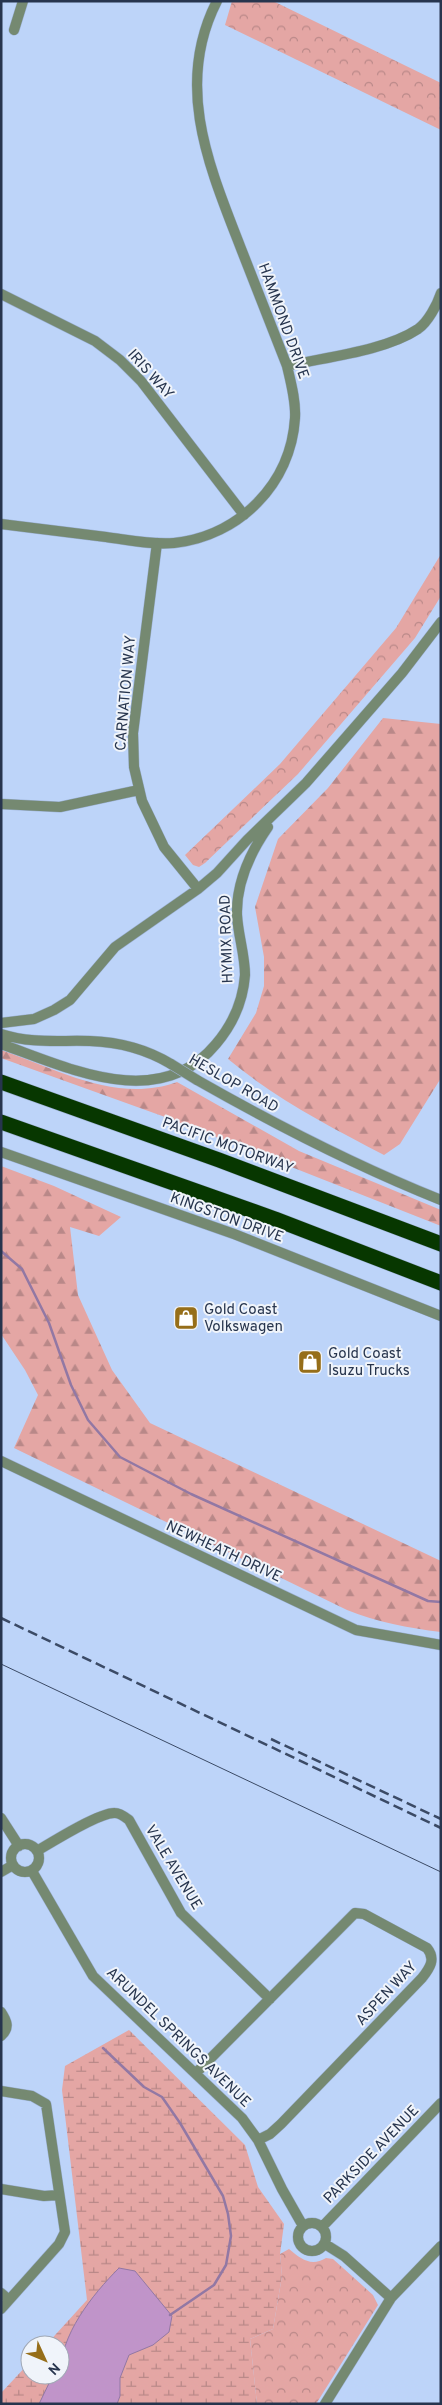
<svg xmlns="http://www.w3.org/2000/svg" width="442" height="2405" font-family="Overpass,sans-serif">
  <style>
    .forest { fill: url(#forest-firs) }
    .wetland { fill: url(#wetland-marsh) }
    .park { fill: url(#park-crowns) }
    .water { fill: #c094c9; stroke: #9278a4 }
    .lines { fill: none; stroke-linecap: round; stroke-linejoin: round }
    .stream { stroke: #9278a4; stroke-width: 2.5 }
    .minor-casing { stroke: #9cb1d3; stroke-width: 11 }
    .highway-casing { stroke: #9cb1d3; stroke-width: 16 }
    .minor { stroke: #758971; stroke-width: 10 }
    .highway { stroke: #073700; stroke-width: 15 }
    .tram { stroke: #3b4a65; stroke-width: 1 }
    .rail { stroke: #3b4a65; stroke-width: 2.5; stroke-dasharray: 10 5; stroke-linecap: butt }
    .minor-bridge-casing { stroke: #9cb1d3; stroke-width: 11; stroke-linecap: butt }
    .minor-bridge { stroke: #758971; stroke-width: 10 }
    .labels { text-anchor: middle; stroke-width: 4; stroke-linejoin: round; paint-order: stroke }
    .street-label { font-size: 15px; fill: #27354e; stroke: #f0f4fa }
    .poi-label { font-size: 15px; fill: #27354e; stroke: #f0f4fa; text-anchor: start }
  </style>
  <defs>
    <pattern id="forest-firs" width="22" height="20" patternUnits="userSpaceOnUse" patternTransform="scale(1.25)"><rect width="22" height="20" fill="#e4a6a4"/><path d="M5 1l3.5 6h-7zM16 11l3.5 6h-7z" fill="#b98888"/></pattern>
    <pattern id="wetland-marsh" width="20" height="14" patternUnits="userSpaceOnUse" patternTransform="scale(1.25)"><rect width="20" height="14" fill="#e4a6a4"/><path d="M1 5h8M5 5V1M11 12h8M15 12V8" fill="none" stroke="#b98888"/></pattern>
    <pattern id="park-crowns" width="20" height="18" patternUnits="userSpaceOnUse" patternTransform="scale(1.25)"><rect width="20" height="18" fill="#e4a6a4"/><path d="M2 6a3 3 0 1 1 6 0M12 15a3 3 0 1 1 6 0" fill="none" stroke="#b98888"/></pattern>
  </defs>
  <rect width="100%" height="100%" fill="#bdd4f9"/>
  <path class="forest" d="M383,718L441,724V1078L400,1144L384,1155C329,1126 276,1099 228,1059L256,1013L264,986V957L255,907L278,839L328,788Z
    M1,1050C57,1069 117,1104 177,1082L299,1151L441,1210V1226L165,1117L1,1058Z
    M1,1166L54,1186L121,1217L99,1236L70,1227L78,1295L112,1370L150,1423L441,1561V1632C408,1628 377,1622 347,1610L14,1448L38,1395L25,1370L1,1334Z"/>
  <path class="wetland" d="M129,2030L245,2145L258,2187L284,2224L280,2254L282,2276L273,2329L250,2339L257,2404H1V2393L30,2362V2375H60V2345H46L87,2300L62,2090L65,2066Z"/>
  <path class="park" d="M232,1H273L441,83V130L225,25Z
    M441,554V596L415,638L298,774L205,863L199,867L193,865L185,855L280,764L396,628Z
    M289,2249C301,2259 311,2267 326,2258L333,2259L373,2295L378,2305L316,2404H257L250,2339L273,2329L282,2276L280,2254Z"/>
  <path class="water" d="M119,2268L135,2271L172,2316L169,2332L153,2345L129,2355L120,2378V2396L117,2404H39L53,2375H60C60,2335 92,2295 119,2268Z"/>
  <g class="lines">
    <path class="stream" d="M1,1251L22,1269L49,1323L71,1385L88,1420L120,1457L191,1494L428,1601L441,1602
      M103,2048L144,2087L162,2097L180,2123L223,2196L228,2214L231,2236L226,2265L214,2285L170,2315"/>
    <defs>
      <path id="minor" d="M14,30L23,1
        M1,294L95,341L120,360L141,381L244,515
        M287,366C326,357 385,351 418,329C428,322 437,305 441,293
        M1,524C36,528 71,533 106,537C129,540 152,545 174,543C239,536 291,484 295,418C296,401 291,383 287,366C271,326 256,286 240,246C209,166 174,85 217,1
        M157,543L133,733L134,767L142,801L164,847L198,889
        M1,804L60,807L139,790
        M1,1023L34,1019L54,1010L70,1000L115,947L198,889L217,873L247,840L306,783L402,673L441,622
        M1,1034C33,1044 58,1040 90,1041C119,1042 146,1049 171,1064
        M1,1044C69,1068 159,1113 216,1044C233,1024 243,1002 245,975C245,955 238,935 237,915C236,882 250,853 268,827
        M197,1080C276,1125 356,1166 441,1200
        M1,1152L234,1234L441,1316
        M1,1461L356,1630L441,1645
        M1,1818L19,1846
        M11 1858a14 14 0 1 1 28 0a14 14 0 1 1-28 0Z
        M37,1851C52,1842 100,1812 115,1813C120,1813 125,1817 129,1820L181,1913L270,1999
        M32,1871L93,1976L242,2118L258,2140L282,2189L303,2226
        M1,1872L13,1865
        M1,2012C7,2021 10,2028 1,2036
        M196,2073L355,1913L364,1914L427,1948C436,1959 430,1968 422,1978L281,2124L270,2134L258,2140
        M1,2091L32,2096L46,2104L65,2232L59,2244L1,2309
        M1,2189L44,2196L59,2195
        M298 2237a14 14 0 1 1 28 0a14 14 0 1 1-28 0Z
        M322,2227L441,2103
        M325,2244L344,2256L391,2298
        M1,2293L9,2300
        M325,2404L391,2298L441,2246"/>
      <path id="highway" d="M1,1082L219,1160L441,1244
        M1,1122L275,1219L441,1283"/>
    </defs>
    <use href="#minor" class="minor-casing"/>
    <use href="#highway" class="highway-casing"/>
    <use href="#minor" class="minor"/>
    <use href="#highway" class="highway"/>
    <path class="tram" d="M1,1664L441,1872"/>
    <path class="rail" d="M1,1618L441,1828
      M271,1739L441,1819"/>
    <defs>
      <path id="minor-bridge" d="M171,1064L197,1080"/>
    </defs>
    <use href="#minor-bridge" class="minor-bridge-casing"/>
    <use href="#minor-bridge" class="minor-bridge"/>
  </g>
  <defs>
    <symbol id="shop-square" viewBox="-11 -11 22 22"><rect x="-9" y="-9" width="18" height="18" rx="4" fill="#966e19" stroke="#f0f4fa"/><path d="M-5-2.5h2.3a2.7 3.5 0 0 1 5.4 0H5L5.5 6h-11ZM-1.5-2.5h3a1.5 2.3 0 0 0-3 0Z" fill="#fff"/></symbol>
  </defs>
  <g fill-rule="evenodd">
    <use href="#shop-square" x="172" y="1304" width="28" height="28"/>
    <use href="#shop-square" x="296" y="1348" width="28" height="28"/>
  </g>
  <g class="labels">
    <g class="street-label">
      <text transform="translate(284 321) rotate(70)" y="5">HAMMOND DRIVE</text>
      <text transform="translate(151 374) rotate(48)" y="5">IRIS WAY</text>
      <text transform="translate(125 693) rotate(-85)" y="5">CARNATION WAY</text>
      <text transform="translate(226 939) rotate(-92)" y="5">HYMIX ROAD</text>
      <text transform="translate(234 1083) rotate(30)" y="5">HESLOP ROAD</text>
      <text transform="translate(228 1145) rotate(20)" y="5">PACIFIC MOTORWAY</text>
      <text transform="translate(227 1217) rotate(20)" y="5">KINGSTON DRIVE</text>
      <text transform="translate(224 1551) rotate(25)" y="5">NEWHEATH DRIVE</text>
      <text transform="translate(174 1867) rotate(59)" y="5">VALE AVENUE</text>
      <text transform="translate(386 1993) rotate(-47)" y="5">ASPEN WAY</text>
      <text transform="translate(179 2037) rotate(44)" y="5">ARUNDEL SPRINGS AVENUE</text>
      <text transform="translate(371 2154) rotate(-46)" y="5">PARKSIDE AVENUE</text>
    </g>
    <g class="poi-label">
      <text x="204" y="1314">Gold Coast<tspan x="204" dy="17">Volkswagen</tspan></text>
      <text x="328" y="1358">Gold Coast<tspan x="328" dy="17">Isuzu Trucks</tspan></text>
    </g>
  </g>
  <rect width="442" height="2405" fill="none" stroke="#27354e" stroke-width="5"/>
  <g transform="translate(45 2360) rotate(134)"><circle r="24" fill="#f0f4fa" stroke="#a0a8b5"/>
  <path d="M0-4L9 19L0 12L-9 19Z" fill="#966e19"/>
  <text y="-8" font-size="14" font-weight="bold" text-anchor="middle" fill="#27354e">N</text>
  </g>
</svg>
